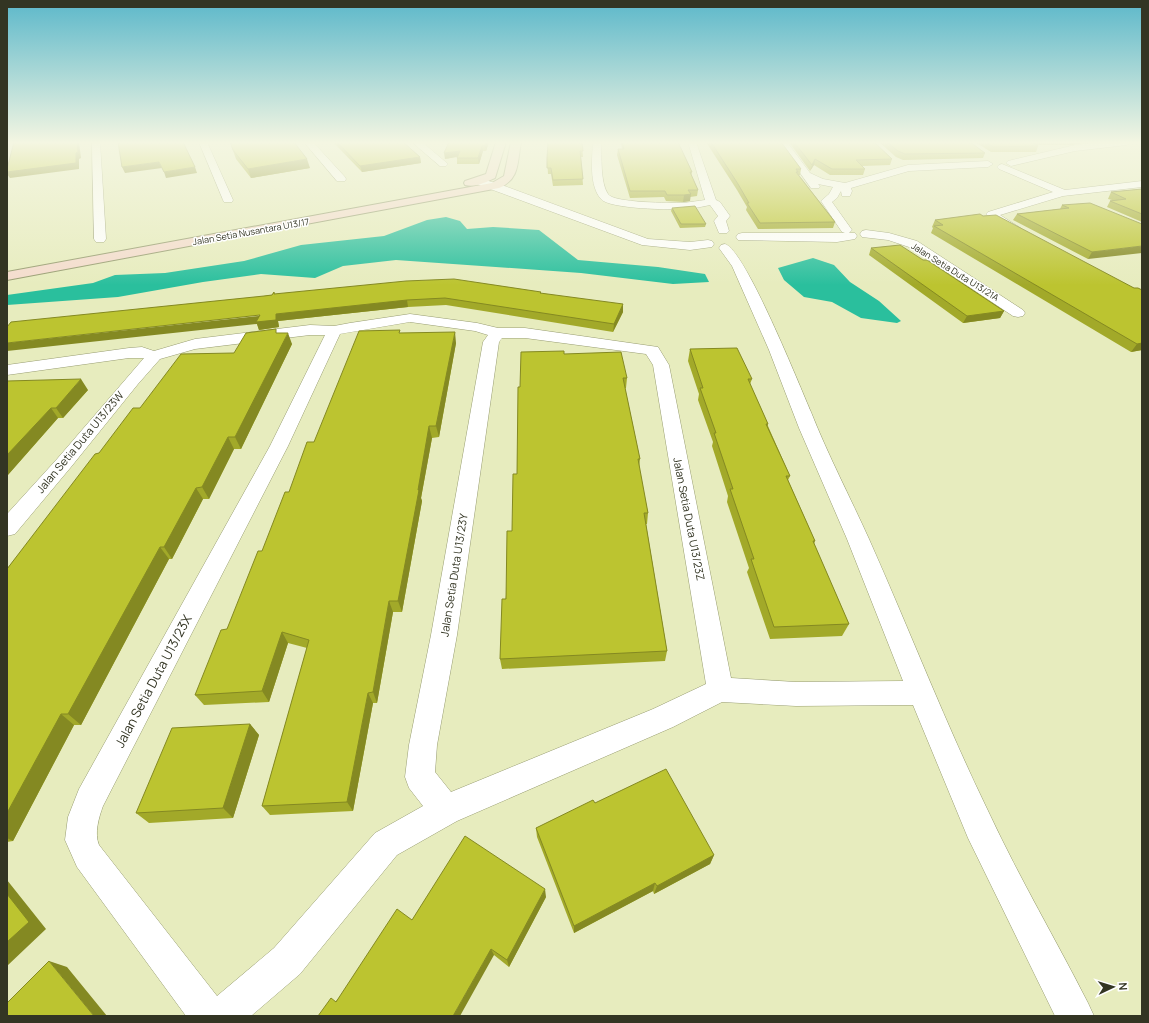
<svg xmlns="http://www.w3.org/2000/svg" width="1149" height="1023" font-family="Manrope,sans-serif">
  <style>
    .water { fill: #2abf9d }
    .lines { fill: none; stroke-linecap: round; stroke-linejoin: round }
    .minor-casing { stroke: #989d72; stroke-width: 1 }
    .secondary-casing { stroke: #989d72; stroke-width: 2 }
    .minor { fill: #fff; fill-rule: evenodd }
    .secondary { fill: #f4dccd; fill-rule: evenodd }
    .wall { fill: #a2a929 }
    .shaded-wall { fill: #848922 }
    .building { fill: #bcc430; stroke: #848922 }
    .labels { text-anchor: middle; stroke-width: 3; stroke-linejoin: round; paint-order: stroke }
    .far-street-label { font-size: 9px; fill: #333523; stroke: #fff }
    .street-label { font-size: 11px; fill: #333523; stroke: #fff }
    .near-street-label { font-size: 13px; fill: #333523; stroke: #fff }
  </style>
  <rect width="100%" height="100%" fill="#e7ecbe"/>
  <path class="water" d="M446,217L460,221L467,229L493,227L539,230L578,260L658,267L705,274L709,282L673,284L581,273L396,260L343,266L315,278L261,274L203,282L118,297L7,305V295L93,283L115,275L165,273L244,261L301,245L384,236L427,220Z
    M813,258L834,265L850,282L879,301L901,321L897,323L861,318L832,302L804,297L784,280L778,268Z"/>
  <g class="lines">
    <defs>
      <path id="minor" d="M92,142H100L106,239L104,242H96L94,239Z
        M199,142H207L233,200L232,202H224L223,200Z
        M304,142H313L345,177L346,179L345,181H337Z
        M412,142H422L448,164L446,166H440Z
        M593,142H601C602,156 600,182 608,194C613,203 671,203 683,203C691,202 698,201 705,200L688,142H696L716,200L720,202L730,216L726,221L729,231L727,233H719L714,221L718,216L710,205C702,207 694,208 685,209C671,210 609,209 601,199C589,186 592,159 593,142Z
        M778,142H787L810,173L823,179L845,183L908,165L988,161L993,164L988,167L909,171L851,188L852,191L850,196H842L841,191L837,198L832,202L852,230L849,233H855L857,236L855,239L837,242L738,240L736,237L738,234L742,233H845L842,232L821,201L829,194L833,187L818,184L820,186L819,188H811Z
        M1102,142H1131L1127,145L1075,151L1011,166L1006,163L1008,161L1075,145Z
        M1002,164L1065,190L1142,181V187L1063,196L1000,215L1022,229L1024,231L1022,233L1018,235L996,223L986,214L988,212L1053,192L999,169L997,167L999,165Z
        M478,178L499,184L648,239L690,242L708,240L712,241L714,244L712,247L690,250L642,245L474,183L473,181Z
        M866,230L889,233L917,241L1023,310L1025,313L1023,316L1018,317L1013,316L909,247L888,240L862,237L860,234L862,231Z
        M725,244C745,249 800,387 811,412C828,455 850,497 869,539C910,631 946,725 990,815C1020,879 1056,940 1088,1003L1094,1016H1055L968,838L913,705L796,706L722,702L673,727L457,821L397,855L300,974L251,1016H186L77,867L65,840L68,817L79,789L270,446L325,335H310L195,349L160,359L138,384L71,467L15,534L7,536V514L57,459L144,358H129L7,375V365L129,348L142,347L154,351L195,339L310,325L334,326L350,323L410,314L477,323L498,328H525L658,347L669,365L731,678L796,682L903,681L847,539L799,428L769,350L732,266L719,248L721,245ZM410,322L475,331L488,335L483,342L431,635L409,745L405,777L409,788L423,806L375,833L274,948L217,996L99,845C94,833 99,817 103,806L288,446L340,334ZM502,338H525L646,354L653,365L706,684L653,709L451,792L435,772L437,745L457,635L499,342Z"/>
      <path id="secondary" d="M496,142H506L495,178C486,182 475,188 465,185L464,183L465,181L486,174Z
        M511,142H521C517,163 520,179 499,188L7,280V272L492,183L504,176Z"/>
    </defs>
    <use href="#minor" class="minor-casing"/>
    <use href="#secondary" class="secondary-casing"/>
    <use href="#minor" class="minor"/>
    <use href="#secondary" class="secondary"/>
  </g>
  <path class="wall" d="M230,142L310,168L251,178L236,159Z
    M333,142H403L420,157L421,163L362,172Z
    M489,142L486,151H483L479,164H457V157L445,159Z
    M621,142H678L692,172L691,176L698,190L697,196L690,197V201L683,202L666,201L664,197L630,198L617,155L618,149H622Z
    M706,142H781L801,169L800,175H799L835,222L833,228L758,229L746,210L747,207L737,190Z
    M789,142H874L892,159L890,165L862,166L865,169L863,175H830L814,165L810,171Z
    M879,142H970L985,153L983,158L903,160L896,157Z
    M975,142H1088L1070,145H1036L1038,146L1036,152H991Z
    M582,145L583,157H581L583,185L553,186L551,174H548L547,158Z
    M1142,189V222L1107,207L1110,201L1112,200L1108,199L1111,192Z
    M1062,205L1142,224L1088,259L1013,220L1017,214L1060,209Z
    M672,208L706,224L705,227L680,228L671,211Z
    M935,220L1134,288L1142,350L1131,352L931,233L933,228L932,227Z
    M871,248L923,260L1004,311L1000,318L963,323L869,255Z
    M274,292L275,294L541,292V294L623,312L613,332L446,305L408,307L278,321L279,327L259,330L257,324L264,296L272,295Z
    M277,333L292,344L241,449H234L209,499H203L172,559H169L81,725H74L13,841L7,842V569L99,453L234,353Z
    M401,333L456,343L439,437L432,438L421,498L422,501L402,612H393L377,703H373L353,811L270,815L262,806L307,648L288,643L269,702L204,705L195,695L227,629L289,492L314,442Z
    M690,349L752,379L750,384L768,424V426L790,476L788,480L815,541L814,544L849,624L842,636L770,639L747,572L749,568L727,502L728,496L712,446L713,442L698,400L699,394L688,361Z
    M564,354L627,378L626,388H625L640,459L639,468L648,513L647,524H646L667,651L665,661L502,669L500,659L512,531L517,474L520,387Z
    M7,381L88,390L63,418H58L7,476Z
    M250,724L259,735L233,818L149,823L136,813Z
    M595,803L714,855L710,864L654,894L653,891L574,933L537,837L536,828Z
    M546,897L509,967L494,955L318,1016L336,1001L412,920Z"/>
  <path class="shaded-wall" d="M77,142H79L81,158L79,159V169L10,178L7,174V172L76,153Z
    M486,142H489L486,151L485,146Z
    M1071,142H1088L1070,145Z
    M482,146L483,151L479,164L478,158Z
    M460,151V156L445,159L444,153Z
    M420,157L421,163L362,172L360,166Z
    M307,159L310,168L251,178L248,169Z
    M815,159L814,165L810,171L812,165Z
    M159,162L162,168L125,173L122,167Z
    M195,167L197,173L166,178L164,172Z
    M691,194L690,201L683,202L684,195Z
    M1142,246V253L1088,259L1092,252Z
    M407,300L408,307L278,321L279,327L259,330L257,324L7,351V343Z
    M623,304V312L613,332L614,324Z
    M1004,311L1000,318L963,323L967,316Z
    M455,332L456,343L439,437L436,426Z
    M288,333L292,344L241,449L235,437Z
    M1142,343V350L1131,352L1137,344Z
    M81,379L88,390L63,418L56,408Z
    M51,408L58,418L7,476V455Z
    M429,426L432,438L421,498L422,501L402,612L398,601Z
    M228,437L234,449L209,499L202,487Z
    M196,488L203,499L172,559L164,547Z
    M160,547L169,559L81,725L68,714Z
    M389,601L393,612L377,703L373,692Z
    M282,632L288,643L269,702L262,691Z
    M368,693L373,703L353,811L347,802Z
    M61,714L74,725L13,841L7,838V813Z
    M250,724L259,735L233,818L223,808Z
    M714,855L710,864L654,894L657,886Z
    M7,880L46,929L7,966Z
    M655,883L653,891L574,933V926Z
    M545,889L546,897L509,967L507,960Z
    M491,949L494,955L460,1016H453Z
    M49,961L67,967L107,1016H94Z"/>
  <path class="building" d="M14,142H77L78,152L76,153V163L7,172V169Z
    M118,142H183L195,167L164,172L159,162L122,167Z
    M230,142H294L307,159L248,169L233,150Z
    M337,142H403L420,157L360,166Z
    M449,142H486L485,146H482L478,158H457L460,151L444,153Z
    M548,142H582L583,151H580L583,179L553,180L551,168H547V158Z
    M622,142H678L692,172H690L698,190H688L691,194L684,195H667L665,191H630L618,149H624Z
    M711,142H781L801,169H796L798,172H796L835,222L760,223L747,203H749L738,184Z
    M794,142H874L892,159L856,160L865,169H832L815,159L812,165Z
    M887,142H970L985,153L905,154L898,151Z
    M986,142H1031L1038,146L993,147Z
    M1142,189V214L1110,201L1126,199L1111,192Z
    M1090,203L1142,224V246L1092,252L1017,214L1069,208L1062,205Z
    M695,206L706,224H681L672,208Z
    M980,214L983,216L996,215L1134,288H1138L1142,290V343L1137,344L934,226L943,225L935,220Z
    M900,245L923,260H927L1004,311L967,316L871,248Z
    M454,279L541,292L540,293L623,304L614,324L445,298L407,300L276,314V320L256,322L260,315L7,343V327L11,322L264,296L272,295L274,292V294L406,281Z
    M276,329V333H288L235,437H228L202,487L196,488L164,547H160L68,714H61L7,813V569L95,454L99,453L133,408H140L181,354L234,353L246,333Z
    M400,330L399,333L455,332L436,426H429L418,490H419L398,601H389L373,692L368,693L347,802L262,806L309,640L282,632L262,691L195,695L221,630L227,629L258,551H262L285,492H289L307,442H314L359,331Z
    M737,348L752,379H748L768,424H766L790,476H786L815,541H813L849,624L774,627L751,559H754L730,489H733L714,433H716L700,388H703L690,349Z
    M564,351V354L621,352L627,378H623L640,459H638L648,513H644L667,651L500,659L502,599H506L507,531H512L513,474H517L518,387H520L521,352Z
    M81,379L56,408H51L7,455V381Z
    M250,724L223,808L136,813L172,728Z
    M666,769L714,855L657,886L655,883L574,926L536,828L593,800L595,803Z
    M465,836L545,889L507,960L491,949L453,1016H318L331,998L336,1002L397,909L412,920Z
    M7,894L29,922L7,942Z
    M49,961L94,1016H7V1003Z"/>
  <linearGradient id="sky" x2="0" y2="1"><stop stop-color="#5cb8ca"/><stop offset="0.5" stop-color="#f4f6e2"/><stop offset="1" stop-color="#f4f6e2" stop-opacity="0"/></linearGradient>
  <rect width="1149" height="285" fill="url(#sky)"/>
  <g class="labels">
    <g class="far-street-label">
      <text transform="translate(251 232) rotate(-10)" y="3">Jalan Setia Nusantara U13/17</text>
      <text transform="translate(955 272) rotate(32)" y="3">Jalan Setia Duta U13/21A</text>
    </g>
    <g class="street-label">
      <text transform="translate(80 442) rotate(-50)" y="4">Jalan Setia Duta U13/23W</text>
      <text transform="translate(689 519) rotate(79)" y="4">Jalan Setia Duta U13/23Z</text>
      <text transform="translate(454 575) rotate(-81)" y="4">Jalan Setia Duta U13/23Y</text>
    </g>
    <g class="near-street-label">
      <text transform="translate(153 681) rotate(-62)" y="5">Jalan Setia Duta U13/23X</text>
    </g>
  </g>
  <rect width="1149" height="1023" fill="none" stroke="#333523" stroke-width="16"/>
  <g transform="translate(1113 987) rotate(86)" stroke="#ffffff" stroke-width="3" paint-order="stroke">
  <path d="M0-3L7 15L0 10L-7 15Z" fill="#333523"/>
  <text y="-6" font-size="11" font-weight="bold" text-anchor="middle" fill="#333523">N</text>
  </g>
</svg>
